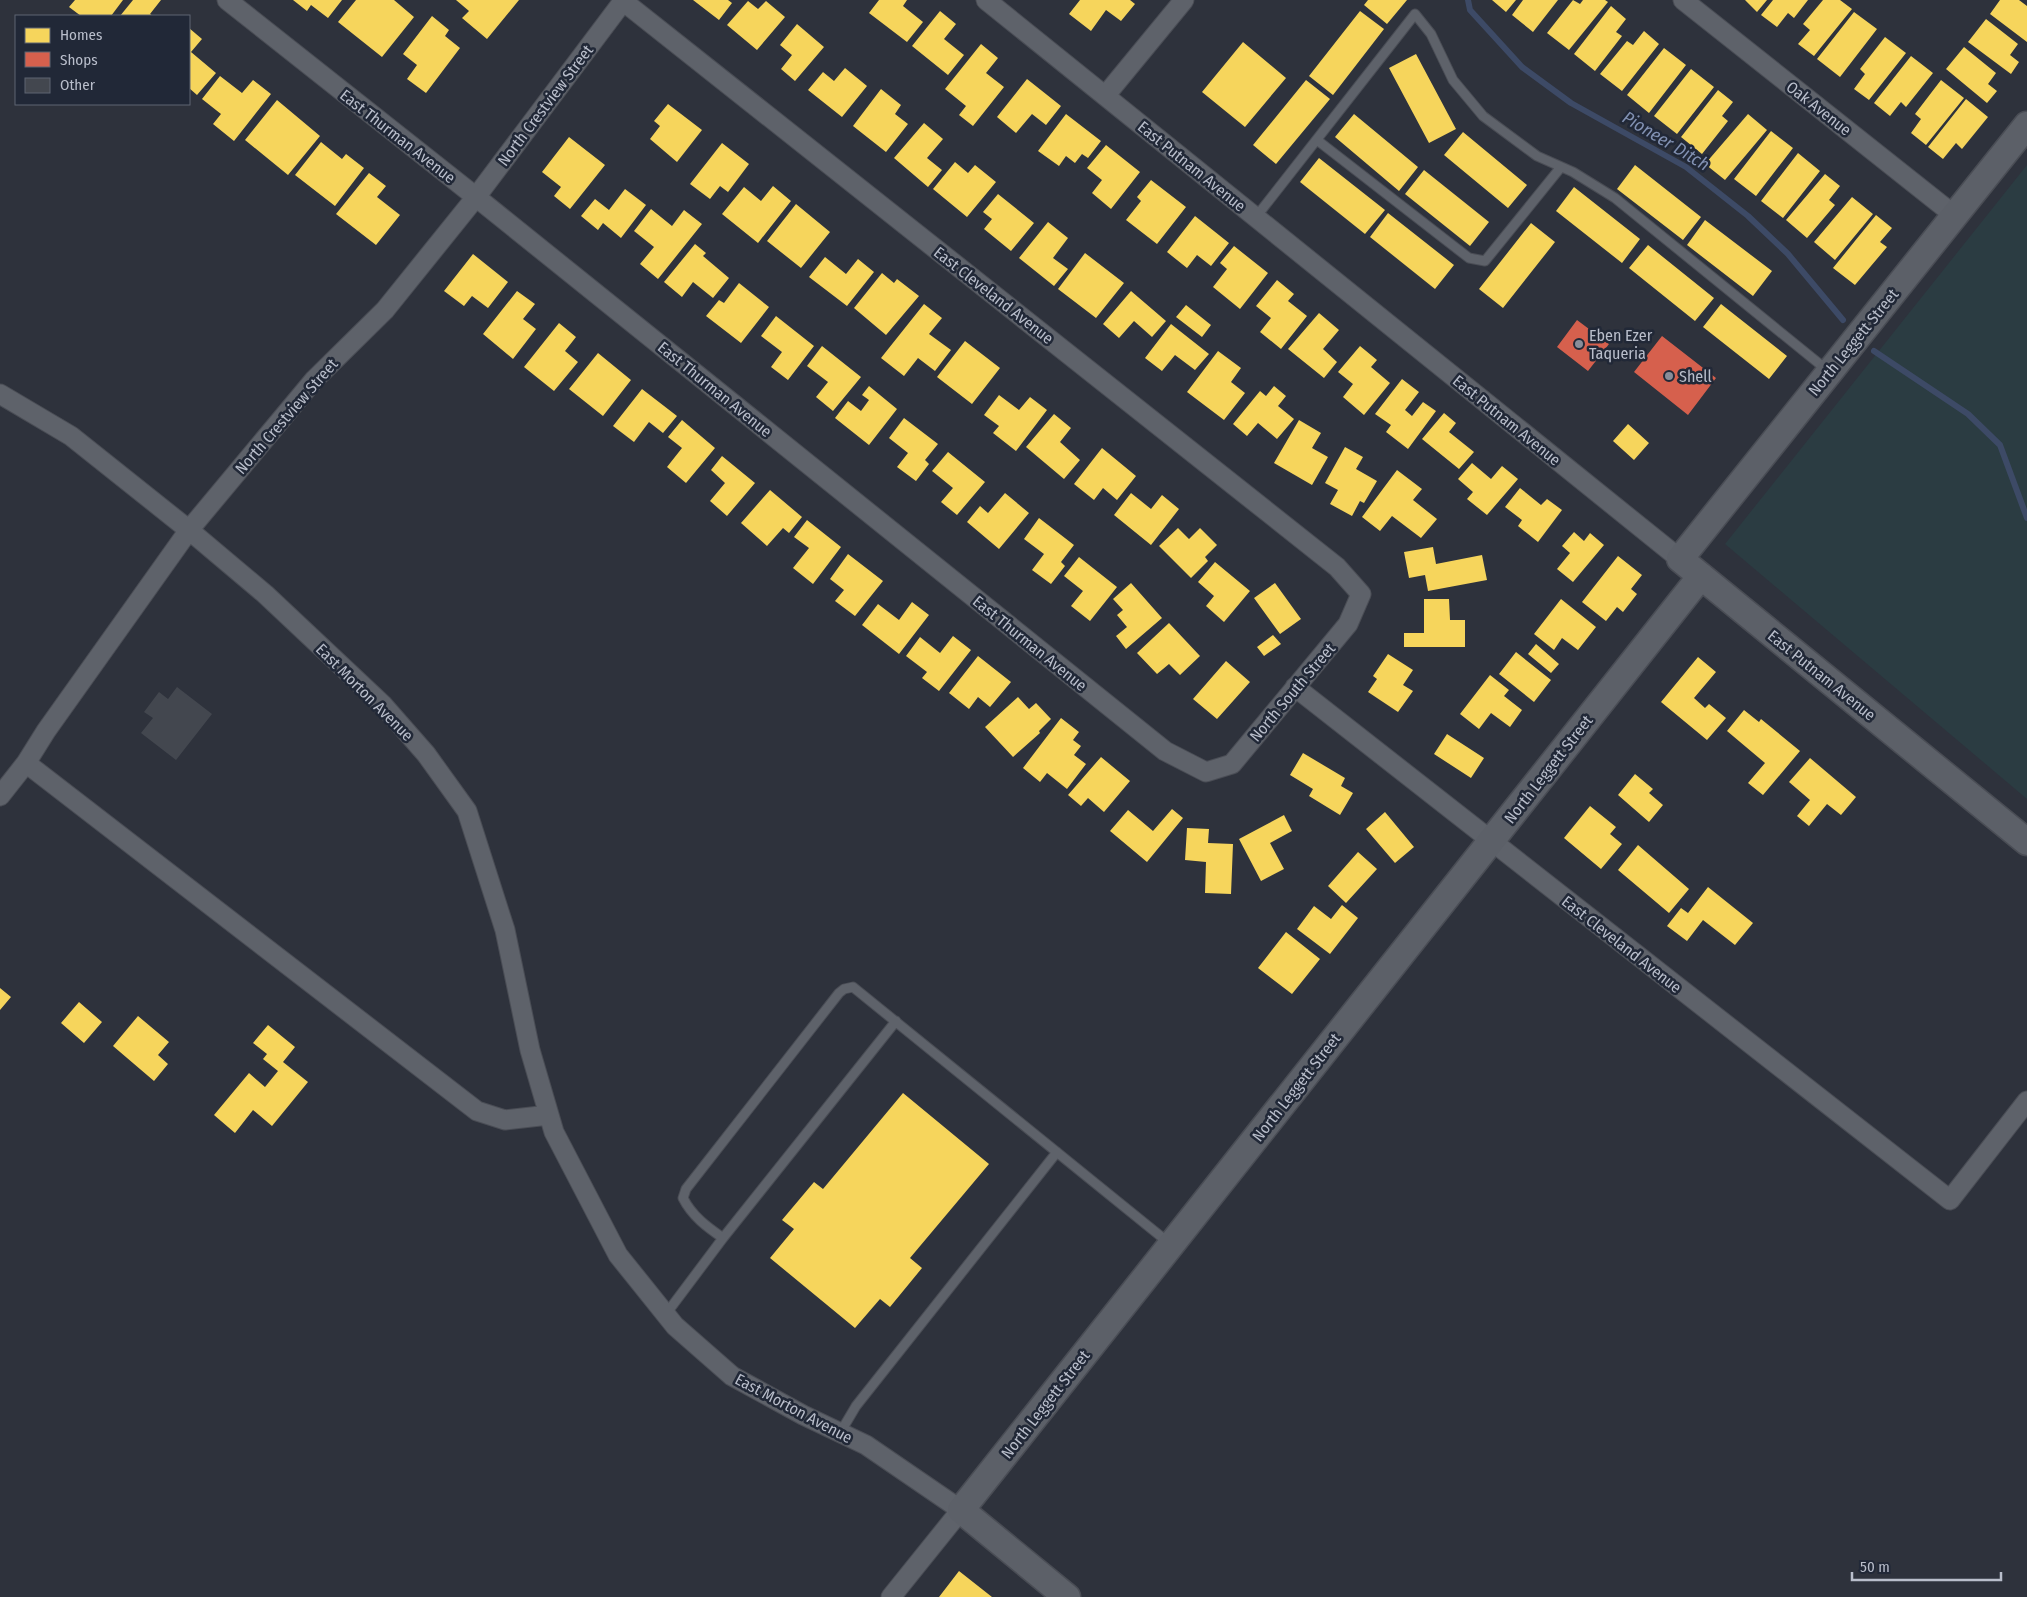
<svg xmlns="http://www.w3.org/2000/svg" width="2027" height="1597" font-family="'Fira Sans Condensed',sans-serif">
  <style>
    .green { fill: #2b3c42 }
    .homes { fill: #f6d55c }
    .shops { fill: #d6604d }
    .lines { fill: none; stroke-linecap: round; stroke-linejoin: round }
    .stream { stroke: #3d4a66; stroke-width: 6 }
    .building { fill: #43474f }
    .lane-casing { stroke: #4a4d55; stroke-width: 11 }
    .street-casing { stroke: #4a4d55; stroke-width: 21 }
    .secondary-casing { stroke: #4a4d55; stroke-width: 29 }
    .lane { stroke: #5e626a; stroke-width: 9 }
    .street { stroke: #5e626a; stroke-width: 19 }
    .secondary { stroke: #5c6068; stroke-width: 26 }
    .poi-dot { fill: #888d99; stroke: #212837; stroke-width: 2 }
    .labels { text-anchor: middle; stroke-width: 5; stroke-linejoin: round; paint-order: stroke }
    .street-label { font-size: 16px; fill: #b9becb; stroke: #212837 }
    .poi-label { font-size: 16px; fill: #b9becb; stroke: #212837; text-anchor: start }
    .water-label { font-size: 18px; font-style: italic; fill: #8291b2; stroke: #212837 }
  </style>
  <rect width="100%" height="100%" fill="#2e323c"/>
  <path class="green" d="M2027,165V799L1725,544Z"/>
  <path class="homes" d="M75,0H123L111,16H81L69,7Z
    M133,0H161L150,14L153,16H120Z
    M293,0H342L328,18L311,5L307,11Z
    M356,0H394L414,17L382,57L338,22Z
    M456,0H519L487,39L462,18L469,11Z
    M693,0H728L732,3L719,20Z
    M879,0H907L903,6L923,22L907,42L869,13Z
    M1080,0H1130L1135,4L1121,21L1106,10L1091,31L1069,14Z
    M1368,0H1407L1387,24L1364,5Z
    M1492,0H1516L1506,12Z
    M1523,0H1558L1533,32L1512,15Z
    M1573,0L1580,4L1583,0H1605L1608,2L1569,50L1547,33Z
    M1745,0H1767L1757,12Z
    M1773,0H1808L1794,18L1788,13L1777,27L1761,15Z
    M1823,0H1840L1852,9L1814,56L1798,44L1810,30L1803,24Z
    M2000,0H2019L2027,6V42L1990,14Z
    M748,1L758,9L766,1L785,17L757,50L727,25Z
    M1611,6L1626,19L1616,32L1622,36L1595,71L1574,54Z
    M940,11L956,24L944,39L964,55L948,75L912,46Z
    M1360,11L1384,29L1333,95L1309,76Z
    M1854,12L1877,29L1840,77L1817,59Z
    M432,16L449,30L445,36L460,48L426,93L407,79L417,65L403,54Z
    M1986,19L2018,44L2010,55L2019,62L2011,74L1968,42Z
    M797,24L824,47L795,81L781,69L792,55L780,45Z
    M189,28L202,39L191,52L216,73L197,95L189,88Z
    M1644,31L1659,44L1622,91L1600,74L1627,41L1633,45Z
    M1885,37L1906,53L1869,100L1854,89L1865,74L1860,69Z
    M1243,42L1286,78L1245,127L1202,92Z
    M981,44L998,58L986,73L1004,87L973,126L959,115L966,106L945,89Z
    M1964,47L1996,73L1988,84L1997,91L1987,103L1946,69Z
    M1664,48L1686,65L1649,113L1627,95Z
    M1416,54L1456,129L1429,143L1389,68Z
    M1911,56L1933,73L1906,107L1901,102L1890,116L1874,103Z
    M845,68L867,86L842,117L808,90L823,72L834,81Z
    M1691,69L1714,87L1677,134L1654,116Z
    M220,76L242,93L253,80L271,94L234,141L213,124L221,114L202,99Z
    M1027,79L1061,106L1046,125L1032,114L1016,133L997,117Z
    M1306,80L1330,99L1276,164L1253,145Z
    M1941,80L1964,98L1926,145L1911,133L1921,119L1915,114Z
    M881,89L901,105L895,114L908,124L886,152L853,126Z
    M1718,90L1733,102L1722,116L1728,121L1702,154L1681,137Z
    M1966,99L1988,117L1962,149L1956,143L1943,159L1928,147Z
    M277,100L320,136L288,175L245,140Z
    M668,104L702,130L677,162L650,139L660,126L654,121Z
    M1066,114L1101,141L1088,158L1082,154L1075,163L1066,156L1059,166L1038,151Z
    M1354,114L1418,167L1399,191L1335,137Z
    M1748,114L1767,130L1725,180L1705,164Z
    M924,123L943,139L927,158L942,170L928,187L894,158Z
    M1771,131L1793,148L1756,196L1734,179Z
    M1463,132L1527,185L1508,208L1444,155Z
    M569,137L605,165L570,209L554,196L561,187L542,172Z
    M321,142L342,159L346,154L364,168L335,206L295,175Z
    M722,143L749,164L728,192L720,186L710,199L690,184Z
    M1106,145L1140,172L1111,209L1092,193L1102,180L1087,168Z
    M1798,153L1820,171L1783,218L1761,201Z
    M1319,158L1385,210L1365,234L1300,182Z
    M955,162L968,173L975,165L996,182L967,217L933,189Z
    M1635,165L1701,217L1683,240L1617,189Z
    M1424,170L1489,222L1470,246L1405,194Z
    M369,173L386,186L377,197L400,215L376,245L336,214Z
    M1825,174L1840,186L1829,200L1835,205L1807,238L1786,220Z
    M1151,180L1186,207L1157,244L1126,220L1141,201L1137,197Z
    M773,186L791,201L758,243L722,214L744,187L761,201Z
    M1574,187L1640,239L1622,263L1556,211Z
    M625,189L646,205L621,238L603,223L598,230L581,216L595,199L609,210Z
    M998,194L1034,223L1011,251L984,229L992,219L983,212Z
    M1852,197L1873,214L1835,260L1814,242Z
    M796,204L830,232L801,268L767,241Z
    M651,209L672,226L684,210L702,224L658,279L640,264L654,247L634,231Z
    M1388,213L1454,265L1435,289L1370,237Z
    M1876,215L1892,228L1880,242L1887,247L1855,285L1833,268Z
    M1195,216L1229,243L1211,266L1197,255L1187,268L1167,252Z
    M1705,220L1772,271L1753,296L1687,245Z
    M1048,222L1068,238L1053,258L1068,269L1054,286L1019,258Z
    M1531,223L1555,242L1503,308L1479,289Z
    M695,244L706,253L703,256L729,278L713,298L693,282L682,297L664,282Z
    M1648,245L1714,298L1695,321L1629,268Z
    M1234,246L1268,273L1240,309L1213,287L1227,269L1220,263Z
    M1085,253L1124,283L1096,318L1058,289Z
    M473,254L508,282L488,308L472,296L464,306L444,291Z
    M825,257L846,274L858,259L874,272L847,306L809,277Z
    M882,273L894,283L897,279L919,296L886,335L854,308Z
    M1277,280L1294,294L1288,301L1307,316L1281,349L1260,332L1271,318L1256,306Z
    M739,283L769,307L741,343L706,316L719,300L724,303Z
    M517,291L535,304L523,319L536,329L513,359L483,334Z
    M1131,291L1166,321L1152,337L1134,321L1119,338L1103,324Z
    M924,304L942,318L929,334L951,350L935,371L918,358L904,376L881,358Z
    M1721,304L1787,356L1769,379L1703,327Z
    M1186,305L1211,325L1202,337L1176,317Z
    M1319,313L1339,330L1323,349L1337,362L1324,378L1288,349Z
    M776,316L814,346L788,380L771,367L782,352L761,336Z
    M559,323L576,337L565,351L578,362L554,391L524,367Z
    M1171,324L1209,354L1195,370L1175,355L1162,371L1145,358Z
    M965,341L1000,368L972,404L937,377Z
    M822,346L861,377L833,411L816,397L828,382L807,366Z
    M1360,346L1377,360L1371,367L1390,383L1364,415L1343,397L1353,384L1338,372Z
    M1218,351L1241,368L1231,382L1245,393L1224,420L1187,392Z
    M598,353L631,380L603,416L569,389Z
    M1402,379L1419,392L1405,410L1412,416L1423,402L1436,411L1408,449L1386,432L1391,425L1375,414Z
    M869,386L897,409L869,445L835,418L848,401L861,411L869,400L862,395Z
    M1274,386L1286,396L1278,406L1294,419L1277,439L1258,423L1247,436L1233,424L1260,391L1266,396Z
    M642,389L677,416L663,433L649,422L634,442L613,426Z
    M999,395L1019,410L1030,397L1047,410L1016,451L993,433L999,426L984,415Z
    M1444,413L1456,423L1449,432L1474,452L1459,469L1422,439Z
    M1054,414L1071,428L1060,442L1080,460L1064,479L1026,447Z
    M904,418L938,444L925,460L929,464L916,481L897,467L908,453L889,438Z
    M682,420L715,448L686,483L667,467L682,448L668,437Z
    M1299,420L1321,433L1312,448L1328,457L1312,485L1274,463Z
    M1628,424L1649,443L1634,460L1613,441Z
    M1345,447L1363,457L1356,469L1377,481L1364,503L1360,501L1352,516L1330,504L1338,490L1325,483Z
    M1102,448L1136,476L1117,500L1103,488L1094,500L1074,484Z
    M948,452L985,482L957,515L941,502L953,488L932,471Z
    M722,456L755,483L727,516L710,501L725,483L711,470Z
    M1472,463L1491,479L1502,466L1518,479L1487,515L1467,499L1473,492L1458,479Z
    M1397,470L1422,489L1413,500L1437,519L1421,538L1392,516L1380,531L1362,517Z
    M1520,488L1541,505L1547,499L1562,510L1538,542L1518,526L1522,520L1505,507Z
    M770,490L802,517L789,533L783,528L767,546L741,523Z
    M1005,493L1029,513L999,549L967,522L980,506L988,513Z
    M1131,493L1151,509L1162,495L1179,509L1151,545L1114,515Z
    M1039,518L1074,545L1061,562L1065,566L1051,584L1032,570L1044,554L1024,539Z
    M807,520L841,547L813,584L793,568L809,548L794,537Z
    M1178,528L1189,539L1200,528L1217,545L1205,557L1208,561L1191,578L1159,546Z
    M1574,532L1584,541L1590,533L1604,545L1573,582L1557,569L1570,553L1562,546Z
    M1433,547L1436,564L1482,555L1487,580L1428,591L1425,575L1409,578L1404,552Z
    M848,554L883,581L855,616L835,601L844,590L830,579Z
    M1618,556L1642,575L1631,589L1637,594L1623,612L1617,607L1606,621L1582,602Z
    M1079,557L1117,587L1090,621L1071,606L1083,591L1064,576Z
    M1215,562L1250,591L1224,622L1206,606L1214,596L1198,582Z
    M1131,583L1162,618L1126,649L1116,636L1127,627L1117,615L1123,610L1113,599Z
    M1275,583L1301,619L1280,634L1254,598Z
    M1424,599H1449L1450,620H1465V647H1404V633H1424Z
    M1561,599L1596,627L1578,650L1562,638L1554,650L1534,634Z
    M912,602L929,615L899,654L862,625L878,604L899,620Z
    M1169,623L1200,656L1180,675L1169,664L1157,674L1137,653Z
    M1273,635L1281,644L1264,656L1257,647Z
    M953,636L971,650L939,691L922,678L927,672L906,656L920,637L940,653Z
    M1536,644L1559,664L1551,673L1528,654Z
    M1516,652L1551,680L1534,702L1499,674Z
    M1388,654L1413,670L1403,685L1413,691L1398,712L1368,692L1377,679L1373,676Z
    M978,656L1011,682L990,707L978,697L969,709L949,693Z
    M1698,657L1716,672L1694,698L1705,708L1709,704L1726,718L1707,740L1661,702Z
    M1226,661L1250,682L1217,719L1193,699Z
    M1490,675L1509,690L1504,696L1522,710L1510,727L1491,713L1479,729L1460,714Z
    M1018,697L1029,709L1036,703L1051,719L1039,731L1040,733L1013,757L985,727Z
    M1744,710L1759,722L1761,719L1800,751L1763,795L1748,783L1765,763L1727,731Z
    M1061,718L1079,732L1073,740L1081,746L1074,755L1086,764L1067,789L1047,773L1040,782L1023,768Z
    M1447,734L1484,758L1471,778L1434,754Z
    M1303,753L1345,778L1341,786L1353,793L1340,815L1309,796L1313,789L1290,775Z
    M1101,757L1130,781L1104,812L1088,798L1081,806L1068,795Z
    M1810,758L1856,797L1841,815L1827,804L1809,826L1797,816L1810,800L1789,782Z
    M1635,774L1653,789L1649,793L1663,805L1649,822L1618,795Z
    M1590,806L1616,827L1610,834L1622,844L1601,869L1564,838Z
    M1172,809L1183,818L1147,862L1110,831L1128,810L1153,831Z
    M1385,812L1414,847L1395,863L1366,829Z
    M1284,815L1292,831L1270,843L1284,869L1261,881L1239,839Z
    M1187,828L1209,829L1208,843L1233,844L1231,894L1205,893L1206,862L1185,860Z
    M1638,845L1689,889L1669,913L1618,870Z
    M1358,852L1377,869L1346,903L1328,886Z
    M1708,887L1753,923L1735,945L1703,920L1687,941L1667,926L1681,908L1688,913Z
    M1342,905L1358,918L1330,954L1297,929L1314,906L1331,919Z
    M1286,932L1320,959L1292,994L1258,968Z
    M0,988L11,997L0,1010Z
    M79,1002L102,1022L84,1043L61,1023Z
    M138,1016L169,1042L158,1055L168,1064L154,1081L113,1046Z
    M268,1025L295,1047L283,1062L308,1082L272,1126L253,1110L235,1133L214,1115L249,1073L265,1087L278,1071L263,1059L267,1054L253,1043Z
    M903,1093L989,1164L910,1258L922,1268L890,1307L880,1299L855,1328L770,1258L794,1229L782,1220L814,1182L823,1189Z
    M959,1571L992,1597H939Z"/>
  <path class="shops" d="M1577,320L1609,344L1588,371L1557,347Z
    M1662,336L1716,378L1688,415L1634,372Z"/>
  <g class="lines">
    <path class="stream" d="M1468,0L1470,10L1522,67L1571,103L1686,167L1748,216L1788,254L1843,320
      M1874,351L1968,414L2000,445L2027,518"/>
  </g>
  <path class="building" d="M177,687L212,714L176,760L141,733L153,718L144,712L159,692L168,699Z"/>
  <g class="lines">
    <defs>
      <path id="lane" d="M1317,140L1469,258L1485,261L1561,167
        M1256,217L1415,14L1431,34L1453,80L1483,116L1537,156L1573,172L1615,198L1827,370
        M723,1238L896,1021
        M666,1314L723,1238C707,1227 692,1216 683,1198L686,1189L839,993L844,989L853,987L1169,1243
        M840,1433L856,1406L1057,1152"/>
      <path id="street" d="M227,0L476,197L1165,751L1206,772L1232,764L1348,624L1361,594L1337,567L623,1
        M986,0L1680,559
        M1683,0L1954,215
        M1105,96L1184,0
        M0,394L71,436L189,530L265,594L383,705L426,754L467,811L505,930L530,1050L554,1132L618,1255L675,1326L732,1376L803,1415L866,1445L961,1510L891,1597
        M1295,687L1950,1200L2027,1101
        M26,763L477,1111L505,1120L549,1115
        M0,796L26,763L46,731L189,530L314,380L385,310L476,197L624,0"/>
      <path id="secondary" d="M2027,125L1680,559L2027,842
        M1067,1597L961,1510L1701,576"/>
    </defs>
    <use href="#lane" class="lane-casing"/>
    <use href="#street" class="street-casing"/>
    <use href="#secondary" class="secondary-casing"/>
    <use href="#lane" class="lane"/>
    <use href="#street" class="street"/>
    <use href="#secondary" class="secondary"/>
  </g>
  <g class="poi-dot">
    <circle cx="1579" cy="344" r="5"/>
    <circle cx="1669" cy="376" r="5"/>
  </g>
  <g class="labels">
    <g class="street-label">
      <text transform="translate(545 105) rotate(-53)" y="6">North Crestview Street</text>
      <text transform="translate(1819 108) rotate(38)" y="6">Oak Avenue</text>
      <text transform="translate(398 136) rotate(38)" y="6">East Thurman Avenue</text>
      <text transform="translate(1192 166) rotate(39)" y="6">East Putnam Avenue</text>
      <text transform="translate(994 295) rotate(38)" y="6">East Cleveland Avenue</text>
      <text transform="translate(1853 342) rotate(-51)" y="6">North Leggett Street</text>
      <text transform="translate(715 389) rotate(39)" y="6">East Thurman Avenue</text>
      <text transform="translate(286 416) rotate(-49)" y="6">North Crestview Street</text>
      <text transform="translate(1507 420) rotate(39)" y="6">East Putnam Avenue</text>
      <text transform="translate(1030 643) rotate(39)" y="6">East Thurman Avenue</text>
      <text transform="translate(1822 675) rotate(39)" y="6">East Putnam Avenue</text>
      <text transform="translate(365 692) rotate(45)" y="6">East Morton Avenue</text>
      <text transform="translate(1292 692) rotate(-50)" y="6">North South Street</text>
      <text transform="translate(1548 769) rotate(-52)" y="6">North Leggett Street</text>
      <text transform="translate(1622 944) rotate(38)" y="6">East Cleveland Avenue</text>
      <text transform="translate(1296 1087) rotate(-52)" y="6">North Leggett Street</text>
      <text transform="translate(1045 1404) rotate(-52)" y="6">North Leggett Street</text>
      <text transform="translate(794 1408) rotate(28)" y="6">East Morton Avenue</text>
    </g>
    <g class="poi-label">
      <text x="1589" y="341">Eben Ezer<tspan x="1589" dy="18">Taqueria</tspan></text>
      <text x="1679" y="382">Shell</text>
    </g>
    <g class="water-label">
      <text transform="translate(1666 141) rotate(31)" y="6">Pioneer Ditch</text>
    </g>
  </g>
  <rect x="15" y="15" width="175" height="90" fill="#212837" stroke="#5e6472"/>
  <rect x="25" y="28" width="25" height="15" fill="#f6d55c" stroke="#5e6472"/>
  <text x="60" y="40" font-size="15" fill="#b9becb">Homes</text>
  <rect x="25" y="52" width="25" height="15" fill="#d6604d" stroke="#5e6472"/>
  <text x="60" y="65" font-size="15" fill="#b9becb">Shops</text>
  <rect x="25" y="78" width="25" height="15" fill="#43474f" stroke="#5e6472"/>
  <text x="60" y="90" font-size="15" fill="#b9becb">Other</text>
  <path d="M1852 1572v8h149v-8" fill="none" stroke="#b9becb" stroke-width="2.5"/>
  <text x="1860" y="1572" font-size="15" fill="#b9becb" stroke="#212837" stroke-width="4" paint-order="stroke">50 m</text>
</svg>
